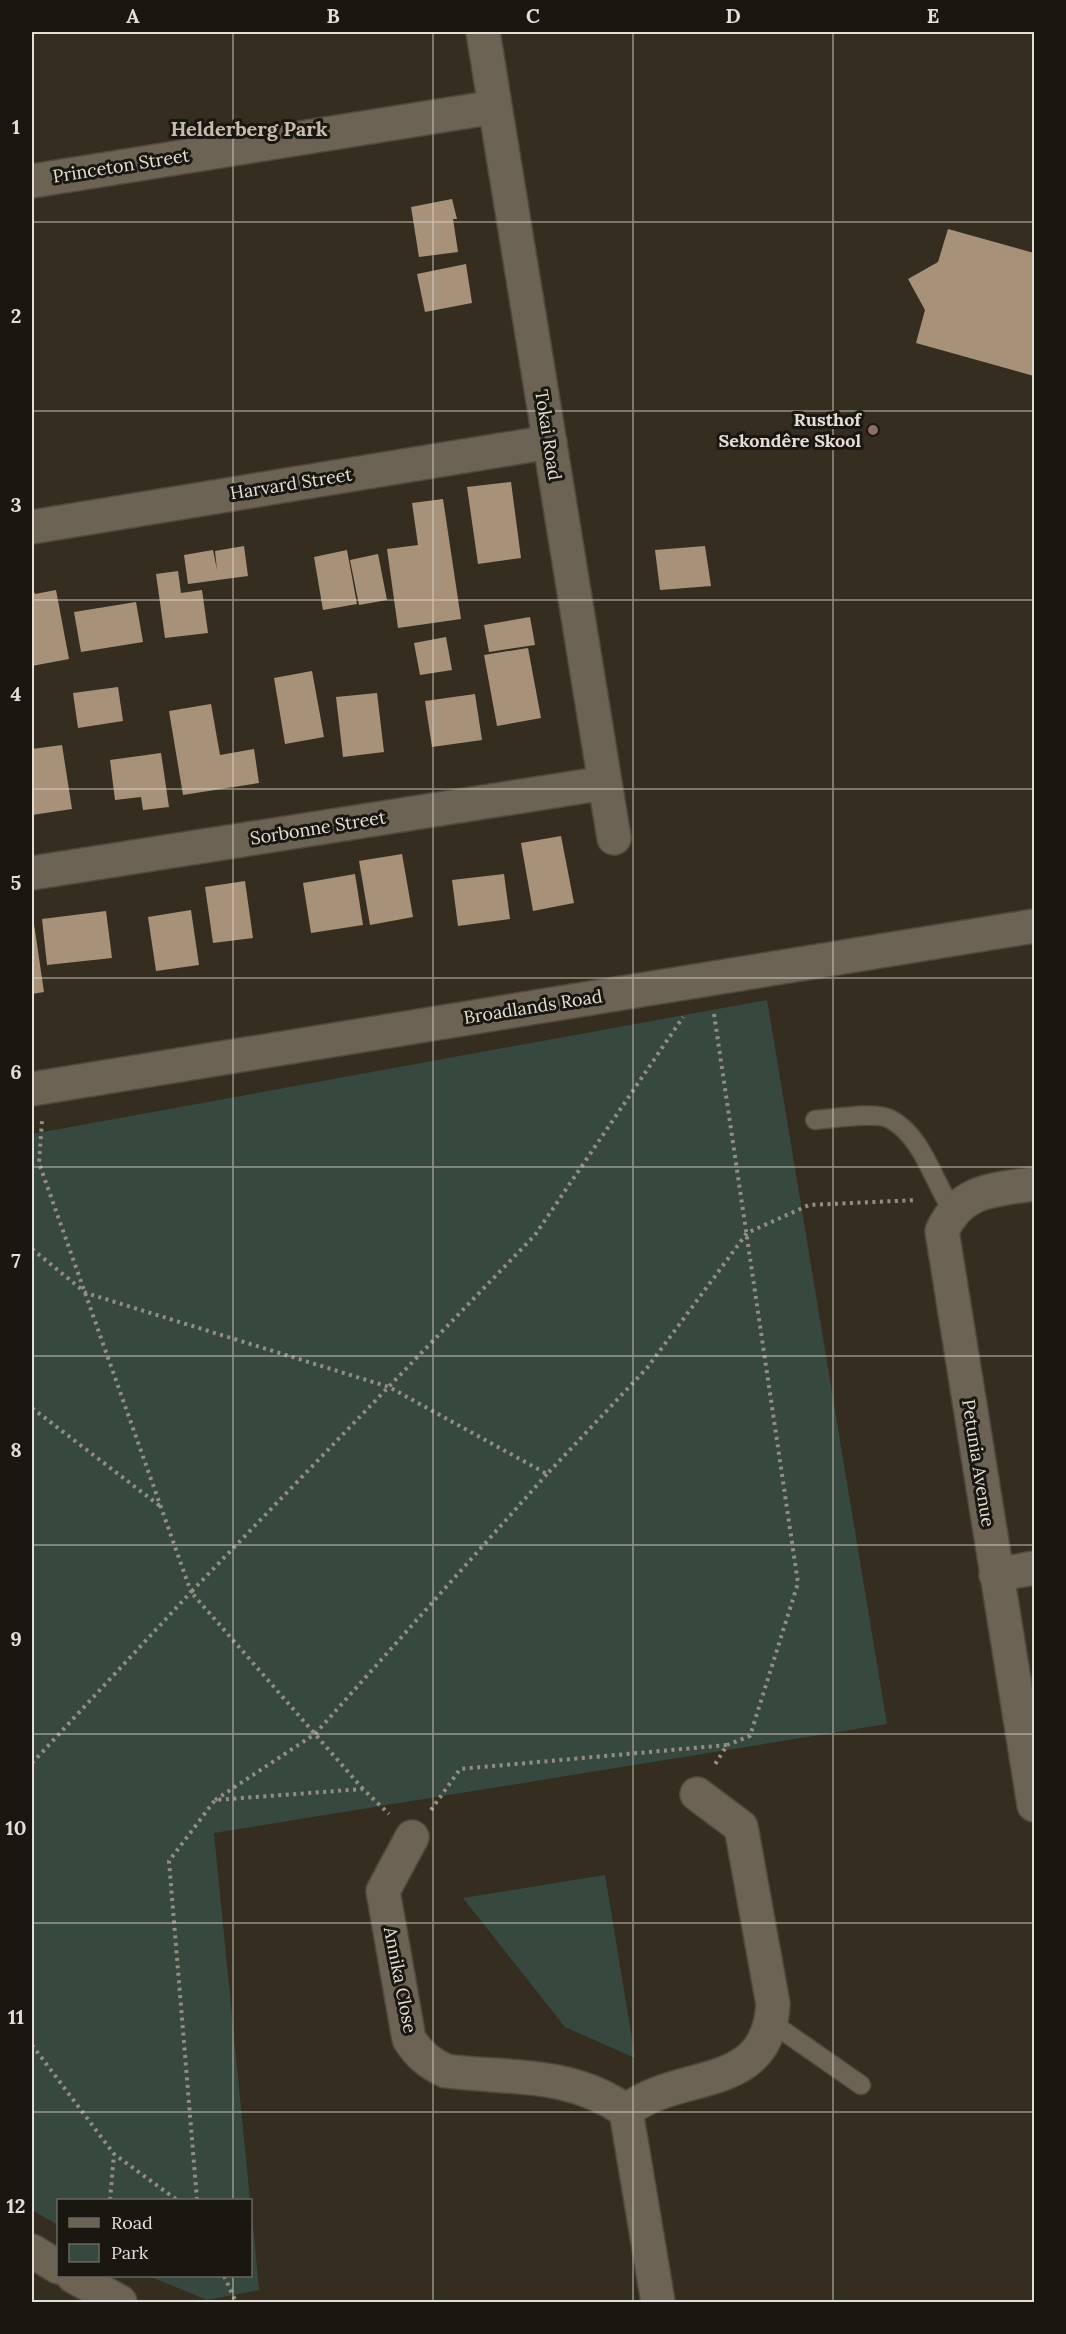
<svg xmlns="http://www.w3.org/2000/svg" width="1066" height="2334" font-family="Lora,serif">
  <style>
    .green { fill: #37493e }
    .building { fill: #a79279 }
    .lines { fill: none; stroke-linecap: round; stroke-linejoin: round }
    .service-casing { stroke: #504a3e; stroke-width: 21 }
    .minor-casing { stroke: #504a3e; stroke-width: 36 }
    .secondary-casing { stroke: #504a3e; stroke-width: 36 }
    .path { stroke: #938d82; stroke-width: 4; stroke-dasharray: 3 4.5; stroke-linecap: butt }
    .service { stroke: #6c6354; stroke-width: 18 }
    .minor { stroke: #6c6354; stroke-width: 33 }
    .secondary { stroke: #6c6354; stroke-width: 33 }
    .grid { fill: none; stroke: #e4dfd6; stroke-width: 1.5; stroke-opacity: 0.55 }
    .education-dot { fill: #8d6e63; stroke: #1a1610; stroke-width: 2 }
    .labels { text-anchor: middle; stroke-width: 6; stroke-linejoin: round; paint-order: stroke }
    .street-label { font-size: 18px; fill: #e4dfd6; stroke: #1a1610 }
    .poi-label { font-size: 18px; font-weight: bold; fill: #e4dfd6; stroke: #1a1610; text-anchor: end }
    .neighbourhood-label { font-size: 20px; font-weight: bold; fill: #c6bdac; stroke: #1a1610 }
    .neatline { fill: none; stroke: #e4dfd6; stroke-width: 2 }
    .grid-label { font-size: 20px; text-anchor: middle; font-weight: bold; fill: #e4dfd6 }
  </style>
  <rect width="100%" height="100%" fill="#352e20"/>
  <path class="green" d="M767,1000L887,1724L214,1833L250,2200H58V2225L32,2210V1134Z
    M605,1875L635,2058L565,2027L463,1898Z
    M251,2205L259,2290L207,2300L149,2276H250Z"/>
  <path class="building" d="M452,199L457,219H453L458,252L419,257L411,207Z
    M948,229L1034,253V376L916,343L925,310L908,279L938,262Z
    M466,264L472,303L425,312L417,274Z
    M511,482L521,558L478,564L467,487Z
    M443,499L461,619L398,628L387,549L418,545L412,503Z
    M244,546L248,576L188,584L184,555L213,550L217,570L215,551Z
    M705,546L711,586L660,590L655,550Z
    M347,550L357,604L323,610L314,557Z
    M378,554L387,600L359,605L350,560Z
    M178,571L181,593L202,590L208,633L165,638L156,574Z
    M32,587L35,594L56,590L69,659L32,666Z
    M136,602L143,642L81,652L74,612Z
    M530,617L535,645L489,652L484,625Z
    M446,637L452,670L420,675L414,643Z
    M528,648L541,718L497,726L484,655Z
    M312,671L324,737L285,744L274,678Z
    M118,687L123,721L78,728L73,693Z
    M377,693L384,752L343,757L336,697Z
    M475,694L482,740L432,747L425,701Z
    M211,704L220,755L254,749L259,783L183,795L169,711Z
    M62,745L72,809L32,815V749Z
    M161,753L169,807L143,810L141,797L115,800L110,760Z
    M561,836L574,903L533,911L521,843Z
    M402,854L413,917L370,925L359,861Z
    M355,874L363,925L311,933L303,883Z
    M504,874L510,919L458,926L452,880Z
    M245,881L253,938L213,943L205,887Z
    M191,910L199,965L156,971L148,917Z
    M106,911L112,958L47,965L42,919Z
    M34,924L44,992L32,994V925Z"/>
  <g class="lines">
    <defs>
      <path id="service" d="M815,1120C832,1119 875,1111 890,1119C922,1135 934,1183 953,1211
        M772,2023L861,2085"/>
      <path id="minor" d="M483,32L614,838
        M32,181L495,107
        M32,527L550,442
        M32,873L605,783
        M1034,1184C994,1190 961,1189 942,1231L1034,1805
        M996,1575L1034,1568
        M412,1837L383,1891L409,2039C419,2055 429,2063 446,2071C510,2079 571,2071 626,2111L658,2302
        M626,2111C680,2068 768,2095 773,2004L741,1827L697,1794
        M32,2251L58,2267
        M73,2276L120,2302"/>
      <path id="secondary" d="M32,1089L1034,926"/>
    </defs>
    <use href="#service" class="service-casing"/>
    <use href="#minor" class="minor-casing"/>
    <use href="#secondary" class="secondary-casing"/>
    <path class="path" d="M714,1014L798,1583L750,1736L727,1745
      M32,1249L86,1293L389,1387L547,1474L647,1368L747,1233L809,1205L917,1200
      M32,1408L160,1506
      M32,1763L191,1592L39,1163L42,1121
      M363,1789L191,1592L535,1235L683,1017
      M215,1800L315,1734L547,1474
      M431,1810L460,1769L727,1745L714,1766
      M32,2045L114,2154L177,2200
      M110,2200L114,2154
      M197,2200L169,1861L215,1800L363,1789L389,1814
      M224,2276L236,2302"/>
    <use href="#service" class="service"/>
    <use href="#minor" class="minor"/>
    <use href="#secondary" class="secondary"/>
  </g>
  <path class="grid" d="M233,32V2200M433,32V2302M633,32V2302M833,32V2302M32,222H1034M32,411H1034M32,600H1034M32,789H1034M32,978H1034M32,1167H1034M32,1356H1034M32,1545H1034M32,1734H1034M32,1923H1034M32,2112H1034M233,2276V2302"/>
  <circle class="education-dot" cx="873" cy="430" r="6"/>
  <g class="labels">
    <g class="street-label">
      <text transform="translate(121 166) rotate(-9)" y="6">Princeton Street</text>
      <text transform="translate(548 435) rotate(81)" y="6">Tokai Road</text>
      <text transform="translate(291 484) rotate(-9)" y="6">Harvard Street</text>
      <text transform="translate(318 828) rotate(-9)" y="6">Sorbonne Street</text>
      <text transform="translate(533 1007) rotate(-9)" y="6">Broadlands Road</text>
      <text transform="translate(978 1463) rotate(81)" y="6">Petunia Avenue</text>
      <text transform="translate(400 1980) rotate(79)" y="6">Annika Close</text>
    </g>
    <g class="poi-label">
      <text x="861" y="426">Rusthof<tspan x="861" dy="21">Sekondêre Skool</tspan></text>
    </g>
    <g class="neighbourhood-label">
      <text x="249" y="136">Helderberg Park</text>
    </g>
  </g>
  <rect width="1066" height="2334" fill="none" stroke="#1a1610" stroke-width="66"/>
  <rect x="57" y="2199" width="195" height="78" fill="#1a1610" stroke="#6b665f" stroke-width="1.5"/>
  <rect x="69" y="2218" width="30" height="9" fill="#6c6354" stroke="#6b665f" stroke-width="1.5"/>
  <text x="111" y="2229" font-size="18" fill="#e4dfd6">Road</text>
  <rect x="69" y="2244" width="30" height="18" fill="#37493e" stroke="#6b665f" stroke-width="1.5"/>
  <text x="111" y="2259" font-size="18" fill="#e4dfd6">Park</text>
  <rect x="33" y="33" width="1000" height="2268" class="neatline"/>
  <g class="grid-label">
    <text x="133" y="23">A</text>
    <text x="333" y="23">B</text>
    <text x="533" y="23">C</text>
    <text x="733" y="23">D</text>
    <text x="933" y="23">E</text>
    <text x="16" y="134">1</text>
    <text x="16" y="323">2</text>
    <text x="16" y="512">3</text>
    <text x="16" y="701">4</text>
    <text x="16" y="890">5</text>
    <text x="16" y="1079">6</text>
    <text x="16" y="1268">7</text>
    <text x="16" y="1457">8</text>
    <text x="16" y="1646">9</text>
    <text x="16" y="1835">10</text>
    <text x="16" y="2024">11</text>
    <text x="16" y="2213">12</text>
  </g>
</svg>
